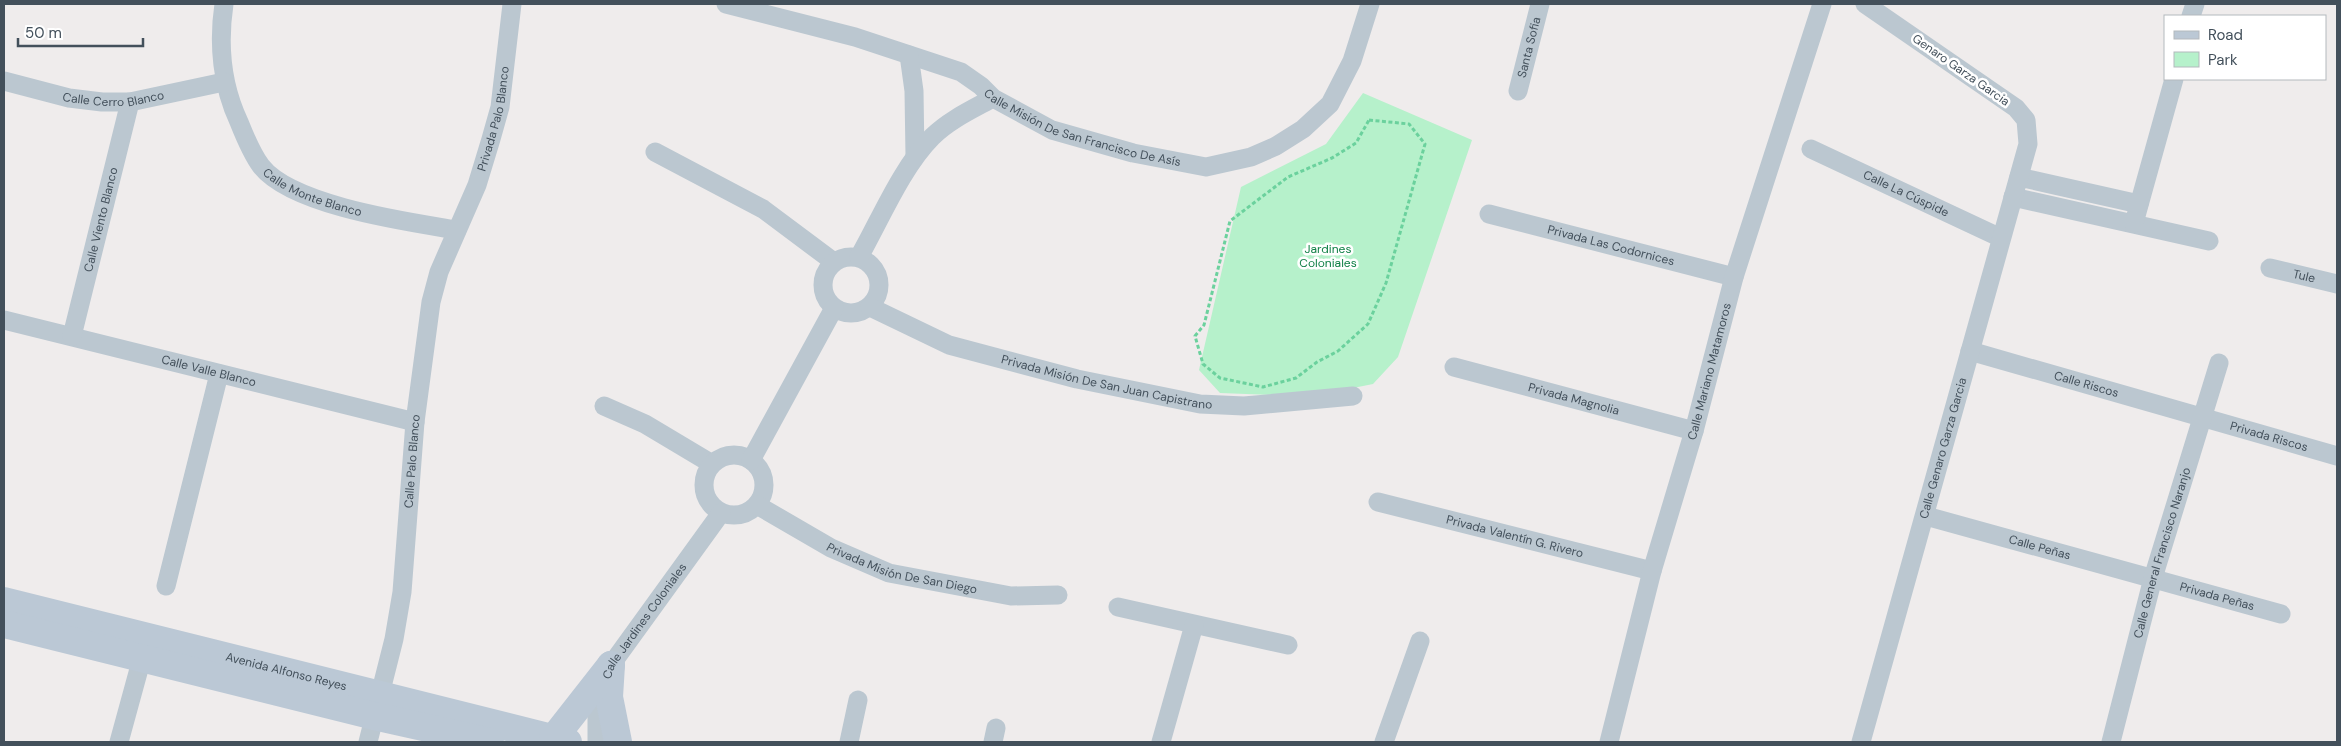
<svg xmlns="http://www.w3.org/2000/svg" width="2341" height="746" font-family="'DM Sans',sans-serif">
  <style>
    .green { fill: #b6f1cb }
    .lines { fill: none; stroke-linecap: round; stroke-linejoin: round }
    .path { stroke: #6bd19d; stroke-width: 3; stroke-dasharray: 4 2.5; stroke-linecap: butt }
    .street { stroke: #bbc7d0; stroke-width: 19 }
    .secondary { stroke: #bbc8d5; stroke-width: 28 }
    .labels { text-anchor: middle; stroke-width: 5; stroke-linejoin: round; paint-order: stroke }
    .street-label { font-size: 12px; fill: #43505b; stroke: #fff }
    .park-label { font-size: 12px; fill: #108046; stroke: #fff }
  </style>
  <rect width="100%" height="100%" fill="#efecec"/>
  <path class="green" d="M1363,93L1472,140L1398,357L1373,384L1353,388L1296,396L1220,393L1199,370L1241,187L1326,144Z"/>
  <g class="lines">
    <path class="path" d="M1369,120L1409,124L1425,144L1386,283L1368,324L1338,351L1317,362L1296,378L1263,387L1220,378L1203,364L1195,336L1204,325L1230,221L1288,177L1332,158L1356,143Z"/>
    <g class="street">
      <path id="s1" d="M224,4C218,44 222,86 239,122C245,137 252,154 261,166C292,206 409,222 457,230"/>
      <path id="s2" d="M726,4L855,37L961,72L981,86L993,98L1052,130L1133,153L1206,167L1251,157L1276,146L1303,129L1330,104L1352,61L1370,4"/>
      <path d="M2191,16L2195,4"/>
      <path d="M909,55L914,91L915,156"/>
      <path id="s3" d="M4,81L69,98L102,102H130L224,82"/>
      <path id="s4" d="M1518,91L1540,4"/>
      <path id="s5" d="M1811,149L2001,238"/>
      <path d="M655,152L763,209L834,262"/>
      <path d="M2019,177L2139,204"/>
      <path d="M2013,197L2209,241"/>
      <path id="s6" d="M1489,214L1734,277"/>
      <path d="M2134,223L2174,79"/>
      <circle cx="851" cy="285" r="28"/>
      <path d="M859,257C880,220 902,167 932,137C949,120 973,109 993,98"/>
      <path id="s7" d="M2270,268L2337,284"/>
      <path id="s8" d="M870,307L949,345L1077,379L1200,404L1244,406L1353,396"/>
      <path id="s9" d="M4,320L415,422"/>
      <path id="s10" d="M72,336L130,102"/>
      <path id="s11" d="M1970,351L2337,456"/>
      <path id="s12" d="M1454,367L1694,431"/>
      <path d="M604,406L645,424L712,464"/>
      <circle cx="734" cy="485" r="30"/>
      <path d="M751,460L834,308"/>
      <path id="s13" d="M1378,502L1652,571"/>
      <path id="s14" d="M757,505L831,548L889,573L1011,596L1058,595"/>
      <path id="s15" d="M1926,516L2281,614"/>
      <path d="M166,586L219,374"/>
      <path d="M1118,607L1288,645"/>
      <path d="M119,742L145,647"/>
      <path id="s16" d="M368,742L394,639L402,592L415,422L431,302L439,272L477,185L491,139L500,107L512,4"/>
      <path id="s17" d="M597,742V715L600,698L611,665L721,513"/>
      <path d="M849,742L858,700"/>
      <path d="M993,742L996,728"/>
      <path d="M1161,742L1194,625"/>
      <path d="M1384,742L1420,641"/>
      <path id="s18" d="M1609,742L1652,571L1694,431L1734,277L1822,4"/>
      <path id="s19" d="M1861,742L2028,144L2026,120L2016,108L1865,4"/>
      <path id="s20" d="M2111,742L2153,578L2219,363"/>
    </g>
    <g class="secondary">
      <path id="s21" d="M4,601L568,742"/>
      <path d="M4,624L374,716L490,742"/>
      <path d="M611,665L609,697L618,742"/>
      <path d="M553,739L611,665"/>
    </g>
  </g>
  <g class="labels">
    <g class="street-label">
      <text dy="4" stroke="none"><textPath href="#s4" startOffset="45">Santa Sofia</textPath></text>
      <text transform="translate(1961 70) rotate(35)" y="4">Genaro Garza Garcia</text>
      <text dy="4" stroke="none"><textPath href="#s3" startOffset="112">Calle Cerro Blanco</textPath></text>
      <text dy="4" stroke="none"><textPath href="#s16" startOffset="640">Privada Palo Blanco</textPath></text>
      <text dy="4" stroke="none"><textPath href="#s2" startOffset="381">Calle Misión De San Francisco De Asís</textPath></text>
      <text dy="4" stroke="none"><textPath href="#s1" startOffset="229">Calle Monte Blanco</textPath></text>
      <text dy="4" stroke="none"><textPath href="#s5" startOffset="105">Calle La Cúspide</textPath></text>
      <text dy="4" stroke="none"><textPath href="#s10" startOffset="120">Calle Viento Blanco</textPath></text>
      <text dy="4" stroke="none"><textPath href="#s6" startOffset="126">Privada Las Codornices</textPath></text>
      <text dy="4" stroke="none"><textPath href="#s7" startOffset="35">Tule</textPath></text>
      <text dy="4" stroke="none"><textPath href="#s9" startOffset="211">Calle Valle Blanco</textPath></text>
      <text dy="4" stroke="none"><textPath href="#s18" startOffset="384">Calle Mariano Matamoros</textPath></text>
      <text dy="4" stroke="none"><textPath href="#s8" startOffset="250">Privada Misión De San Juan Capistrano</textPath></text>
      <text dy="4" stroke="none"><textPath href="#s11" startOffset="121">Calle Riscos</textPath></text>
      <text dy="4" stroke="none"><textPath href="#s12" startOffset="124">Privada Magnolia</textPath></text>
      <text dy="4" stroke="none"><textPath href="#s11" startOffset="311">Privada Riscos</textPath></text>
      <text dy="4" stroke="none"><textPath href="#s19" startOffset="305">Calle Genaro Garza Garcia</textPath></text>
      <text dy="4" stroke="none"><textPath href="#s16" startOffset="285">Calle Palo Blanco</textPath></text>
      <text dy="4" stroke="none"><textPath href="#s13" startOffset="141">Privada Valentín G. Rivero</textPath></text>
      <text dy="4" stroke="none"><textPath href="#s15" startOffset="118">Calle Peñas</textPath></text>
      <text dy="4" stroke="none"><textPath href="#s20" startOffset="196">Calle General Francisco Naranjo</textPath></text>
      <text dy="4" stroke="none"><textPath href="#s14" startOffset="160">Privada Misión De San Diego</textPath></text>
      <text dy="4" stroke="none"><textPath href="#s15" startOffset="302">Privada Peñas</textPath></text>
      <text dy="4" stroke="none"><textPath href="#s17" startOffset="134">Calle Jardines Coloniales</textPath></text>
      <text dy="4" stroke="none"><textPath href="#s21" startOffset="291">Avenida Alfonso Reyes</textPath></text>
    </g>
    <g class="park-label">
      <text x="1328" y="253">Jardines<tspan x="1328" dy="14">Coloniales</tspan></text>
    </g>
  </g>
  <rect width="2341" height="746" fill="none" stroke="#43505b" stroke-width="10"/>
  <rect x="2164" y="15" width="162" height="65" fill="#ffffff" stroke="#b4b9bd"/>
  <rect x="2174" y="31" width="25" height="8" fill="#bbc8d5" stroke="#b4b9bd"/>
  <text x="2208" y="40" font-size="15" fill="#43505b">Road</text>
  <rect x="2174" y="52" width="25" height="15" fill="#b6f1cb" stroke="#b4b9bd"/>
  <text x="2208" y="65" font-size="15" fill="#43505b">Park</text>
  <path d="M18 38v8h125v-8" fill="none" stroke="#43505b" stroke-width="2.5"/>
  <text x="25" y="38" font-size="15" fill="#43505b" stroke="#ffffff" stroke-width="4" paint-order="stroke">50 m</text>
</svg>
